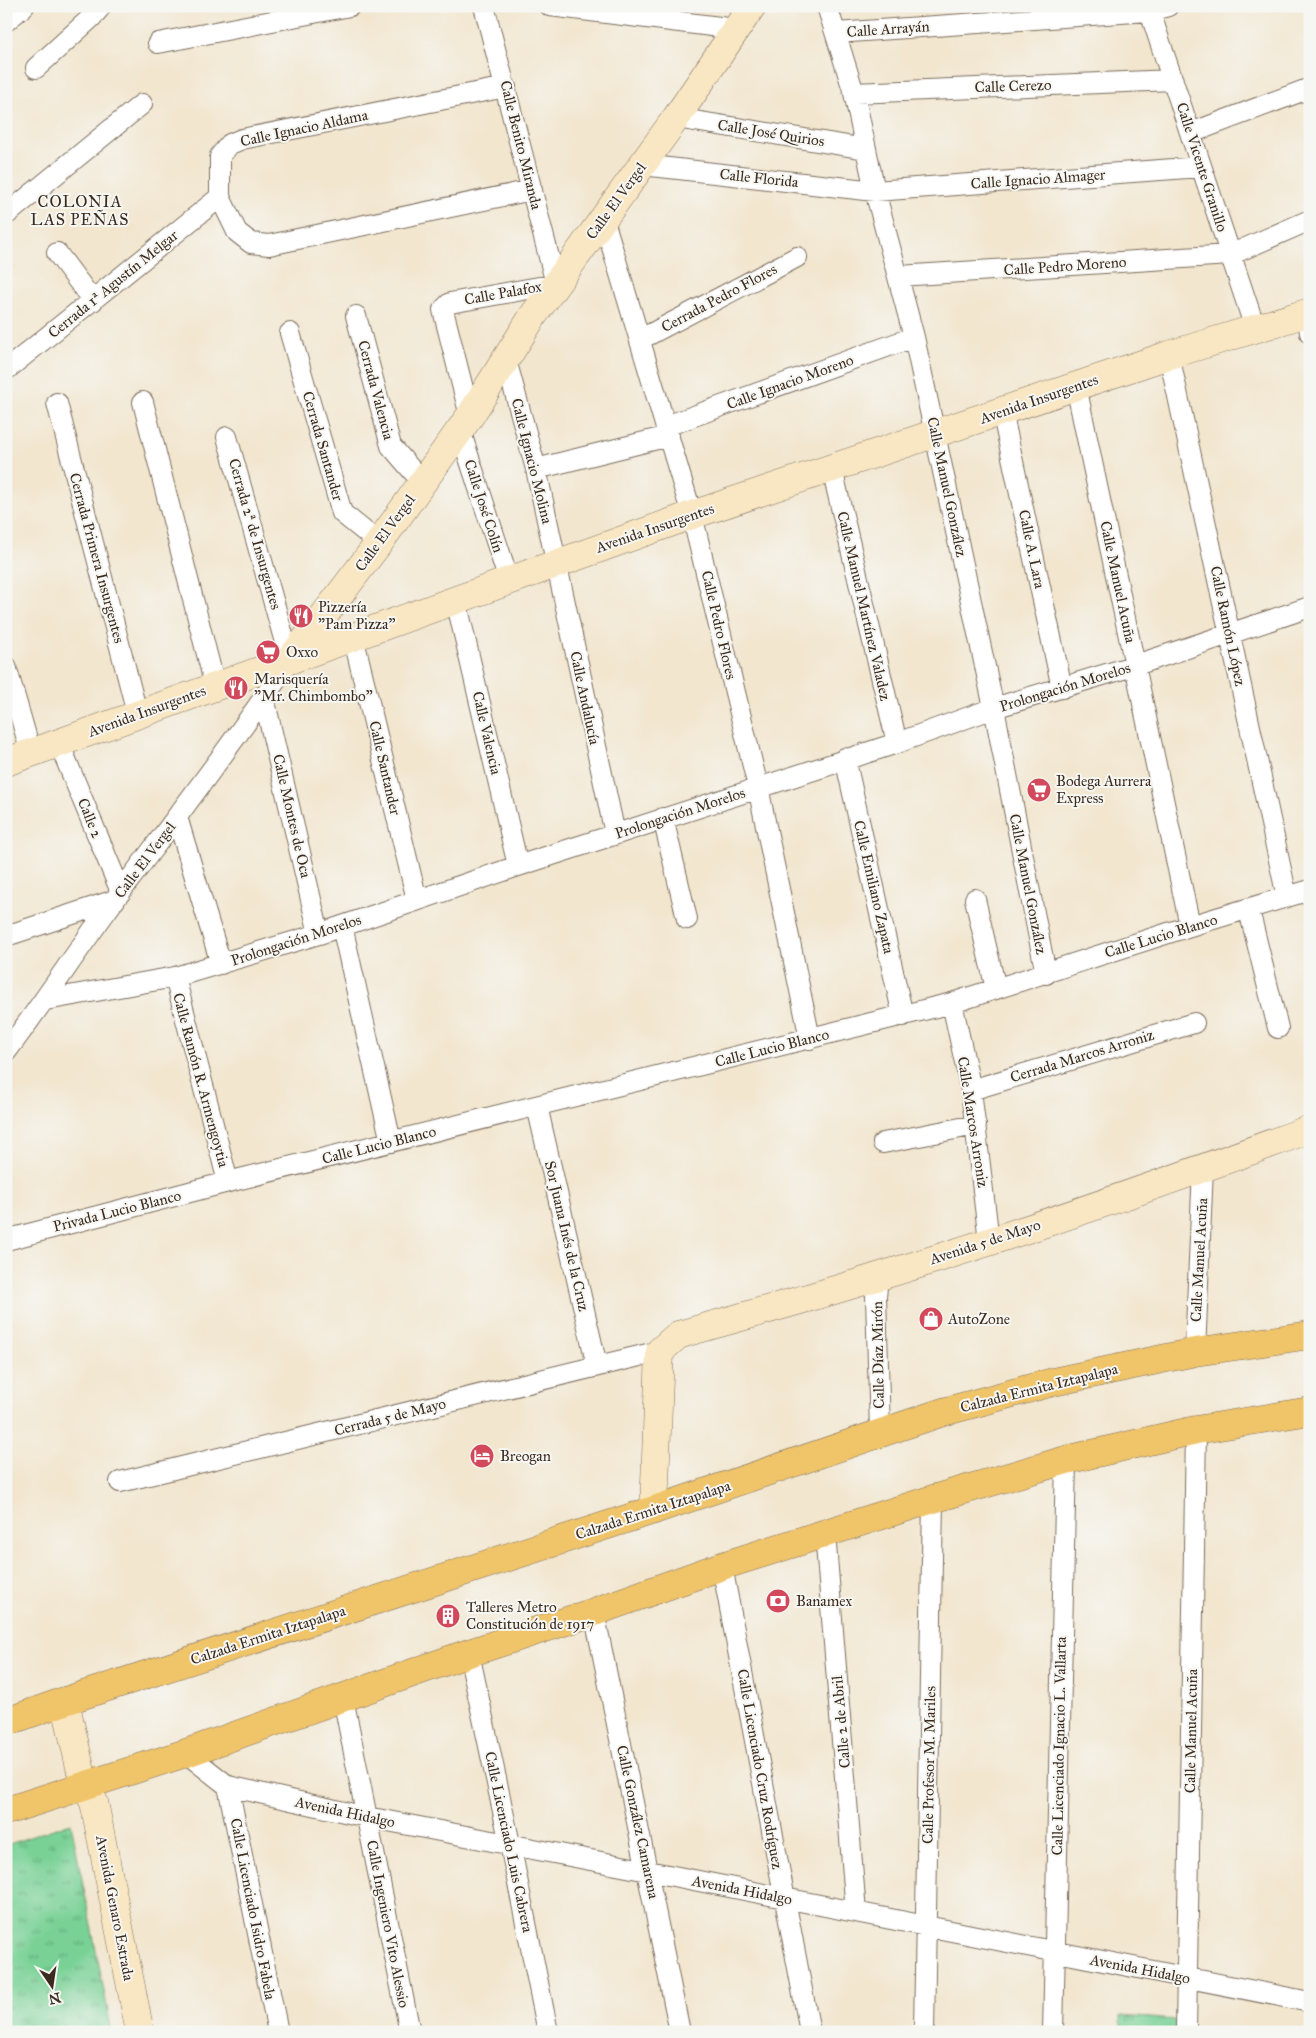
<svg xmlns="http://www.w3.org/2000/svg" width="1316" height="2038" font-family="'IM FELL Great Primer',serif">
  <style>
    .park { fill: url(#park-tufts); stroke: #5a7e5a }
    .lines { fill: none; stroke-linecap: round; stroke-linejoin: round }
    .street-casing { stroke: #7b6c5c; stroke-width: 22 }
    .secondary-casing { stroke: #7b6c5c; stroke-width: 29 }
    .primary-casing { stroke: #7b6c5c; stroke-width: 29 }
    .street { stroke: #fff; stroke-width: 20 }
    .secondary { stroke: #f9e7c3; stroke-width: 28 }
    .primary { stroke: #f0c469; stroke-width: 28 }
    .labels { text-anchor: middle; stroke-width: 4; stroke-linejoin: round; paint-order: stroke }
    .street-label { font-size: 15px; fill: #3b2a1e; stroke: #f6f6f2 }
    .poi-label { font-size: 15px; fill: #3b2a1e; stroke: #f6f6f2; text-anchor: start }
    .neighbourhood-label { font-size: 16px; letter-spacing: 1px; fill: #3b2a1e; stroke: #f6f6f2 }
  </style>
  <defs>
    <pattern id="park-tufts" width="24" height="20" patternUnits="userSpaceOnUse" patternTransform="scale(1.25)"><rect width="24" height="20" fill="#79d196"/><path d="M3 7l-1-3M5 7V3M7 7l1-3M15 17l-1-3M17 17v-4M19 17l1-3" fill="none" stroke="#64aa7a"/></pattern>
  </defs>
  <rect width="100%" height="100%" fill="#f6f6f2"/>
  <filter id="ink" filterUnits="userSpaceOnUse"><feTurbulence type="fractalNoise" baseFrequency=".02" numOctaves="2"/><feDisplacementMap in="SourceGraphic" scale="10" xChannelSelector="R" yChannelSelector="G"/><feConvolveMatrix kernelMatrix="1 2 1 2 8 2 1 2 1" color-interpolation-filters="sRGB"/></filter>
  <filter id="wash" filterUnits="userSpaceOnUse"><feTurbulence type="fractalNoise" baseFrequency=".0096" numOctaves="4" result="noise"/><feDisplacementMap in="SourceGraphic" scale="20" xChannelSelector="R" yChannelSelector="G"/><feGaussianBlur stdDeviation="1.12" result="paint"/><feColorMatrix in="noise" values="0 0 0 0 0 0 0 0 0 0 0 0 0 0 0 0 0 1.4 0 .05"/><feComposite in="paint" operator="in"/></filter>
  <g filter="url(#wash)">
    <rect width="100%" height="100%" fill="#f2e6cf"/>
    <path class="park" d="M71,1823L112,2032H6V1845Z
      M1121,2016L1178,2020V2032H1121Z"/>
  </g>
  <g filter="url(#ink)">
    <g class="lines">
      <defs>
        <path id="street" d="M550,6L736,29
          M827,6L854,93L875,191L914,337L994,708L1046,974
          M1148,6L1255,328
          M6,21L24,6
          M836,33L1149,11L1168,6
          M158,43L350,6
          M36,68L92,17L99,9V6
          M506,87L242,139L230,144L220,156V197L237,232L251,243L269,245L532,190
          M854,93L1173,80
          M676,118L866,149
          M1191,133L1310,88
          M642,165L875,191L1201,167
          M6,215L142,104
          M603,217L692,515L758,787L810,1039
          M57,253L93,301
          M899,276L1230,255L1310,220
          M1307,313L1310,333
          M356,316L391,446L422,482
          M290,333L342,513L379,543
          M641,339L797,257
          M1169,355L1287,897
          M506,360L536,469L615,834
          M6,370L220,197
          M1076,386L1190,926
          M143,402L215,686
          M57,403L137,713
          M1002,411L1062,688
          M470,416L443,310L450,303L556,284L484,6
          M666,426L914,337
          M460,430L509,581
          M536,469L669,436
          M832,469L897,743
          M456,600L518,866
          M353,636L417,900
          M6,666L31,753
          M264,698L319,934
          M59,743L121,892
          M845,758L903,1016
          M177,817L221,964
          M663,818L687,919
          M975,899L996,989
          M1249,910L1278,1028
          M342,926L391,1142
          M6,936L115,900
          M175,977L228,1182
          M46,1000L175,977L319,934L518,866L897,743L994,708L1136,665L1310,607
          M952,1003L971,1090L989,1241
          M6,1052C44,1002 78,949 116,898C175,819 235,741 290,660L227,437
          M971,1090L1194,1023
          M537,1106L597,1366
          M883,1143L976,1125
          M6,1240L228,1182L952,1003L1190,926L1310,890
          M878,1277L876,1297L880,1432
          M1195,1352L1203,1168
          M120,1482L660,1351
          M825,1533L856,1912
          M722,1566L810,2032
          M594,1612L680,2032
          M469,1653L510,1844L548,2032
          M343,1698L410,2032
          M186,1753L228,1786L367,1817L648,1871L1310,2002
          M228,1786L278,2032
          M924,2032L933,1499
          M1053,2032L1066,1460
          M1186,2032L1196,1430"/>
        <path id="secondary" d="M290,660L379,543L470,416L533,316L676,118L752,6
          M6,762L692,515L1169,355L1310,312
          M654,1510L660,1351L678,1335C744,1316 811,1298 877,1277C1023,1233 1167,1182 1310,1129
          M65,1701L84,1785L94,1802L140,2032"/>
        <path id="primary" d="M6,1722L65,1701L654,1510L943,1412L1053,1382L1195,1352L1310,1335
          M6,1811L186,1753L469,1653L594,1612L722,1566L933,1499L1066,1460L1196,1430L1310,1411"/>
      </defs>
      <use href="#street" class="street-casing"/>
      <use href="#secondary" class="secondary-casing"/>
      <use href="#primary" class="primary-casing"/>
      <use href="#street" class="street"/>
      <use href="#secondary" class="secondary"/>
      <use href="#primary" class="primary"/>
    </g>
  </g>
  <defs>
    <symbol id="restaurant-disc" viewBox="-11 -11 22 22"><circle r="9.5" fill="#d1495b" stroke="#f6f6f2"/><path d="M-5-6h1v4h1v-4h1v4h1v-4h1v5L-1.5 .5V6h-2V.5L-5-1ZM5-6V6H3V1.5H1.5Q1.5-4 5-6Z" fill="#fff"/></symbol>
    <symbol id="supermarket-disc" viewBox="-11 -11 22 22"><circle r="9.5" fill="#d1495b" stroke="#f6f6f2"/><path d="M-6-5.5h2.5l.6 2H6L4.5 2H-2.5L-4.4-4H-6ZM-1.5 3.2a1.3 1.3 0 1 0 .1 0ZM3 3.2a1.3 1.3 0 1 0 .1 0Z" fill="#fff"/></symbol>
    <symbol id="shop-disc" viewBox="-11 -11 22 22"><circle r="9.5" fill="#d1495b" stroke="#f6f6f2"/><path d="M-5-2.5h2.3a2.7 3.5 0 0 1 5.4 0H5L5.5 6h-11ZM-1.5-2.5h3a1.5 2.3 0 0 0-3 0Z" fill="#fff"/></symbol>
    <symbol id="hotel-disc" viewBox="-11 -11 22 22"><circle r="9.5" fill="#d1495b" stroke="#f6f6f2"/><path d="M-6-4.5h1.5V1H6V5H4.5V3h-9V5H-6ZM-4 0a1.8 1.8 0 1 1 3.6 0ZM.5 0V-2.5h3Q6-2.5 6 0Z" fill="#fff"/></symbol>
    <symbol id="bank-disc" viewBox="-11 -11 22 22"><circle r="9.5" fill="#d1495b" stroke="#f6f6f2"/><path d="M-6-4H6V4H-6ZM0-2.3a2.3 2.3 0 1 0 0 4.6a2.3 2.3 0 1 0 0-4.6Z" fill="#fff"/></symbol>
    <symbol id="building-disc" viewBox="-11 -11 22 22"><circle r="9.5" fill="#d1495b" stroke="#f6f6f2"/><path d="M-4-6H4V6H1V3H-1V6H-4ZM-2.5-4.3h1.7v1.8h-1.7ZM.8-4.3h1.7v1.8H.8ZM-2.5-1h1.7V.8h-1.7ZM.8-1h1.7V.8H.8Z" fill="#fff"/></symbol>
  </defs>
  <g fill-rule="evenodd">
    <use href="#restaurant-disc" x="287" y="602" width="28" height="28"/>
    <use href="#supermarket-disc" x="254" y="638" width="28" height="28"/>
    <use href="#restaurant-disc" x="222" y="674" width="28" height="28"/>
    <use href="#supermarket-disc" x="1025" y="776" width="28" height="28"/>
    <use href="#shop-disc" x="917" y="1305" width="28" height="28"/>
    <use href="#hotel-disc" x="468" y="1442" width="28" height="28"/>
    <use href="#bank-disc" x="764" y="1587" width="28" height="28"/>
    <use href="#building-disc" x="434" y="1602" width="28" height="28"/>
  </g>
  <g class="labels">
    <g class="street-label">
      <text transform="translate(888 29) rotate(-4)" y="5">Calle Arrayán</text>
      <text transform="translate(1013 86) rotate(-2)" y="5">Calle Cerezo</text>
      <text transform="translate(304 128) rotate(-12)" y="5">Calle Ignacio Aldama</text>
      <text transform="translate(771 133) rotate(9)" y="5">Calle José Quirios</text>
      <text transform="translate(521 145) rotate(76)" y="5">Calle Benito Miranda</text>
      <text transform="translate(1202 167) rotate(72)" y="5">Calle Vicente Granillo</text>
      <text transform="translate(759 178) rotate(6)" y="5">Calle Florida</text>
      <text transform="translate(1038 179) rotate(-4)" y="5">Calle Ignacio Almager</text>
      <text transform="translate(616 201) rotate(-54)" y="5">Calle El Vergel</text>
      <text transform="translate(1065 266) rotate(-4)" y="5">Calle Pedro Moreno</text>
      <text transform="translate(113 284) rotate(-39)" y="5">Cerrada 1ª Agustín Melgar</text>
      <text transform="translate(503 293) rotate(-10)" y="5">Calle Palafox</text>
      <text transform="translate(719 298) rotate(-28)" y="5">Cerrada Pedro Flores</text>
      <text transform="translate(790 382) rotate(-20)" y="5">Calle Ignacio Moreno</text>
      <text transform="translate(376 390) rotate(75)" y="5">Cerrada Valencia</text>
      <text transform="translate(1039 399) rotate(-19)" y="5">Avenida Insurgentes</text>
      <text transform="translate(323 446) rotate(74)" y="5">Cerrada Santander</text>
      <text transform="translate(532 461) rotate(76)" y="5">Calle Ignacio Molina</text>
      <text transform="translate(947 487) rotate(78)" y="5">Calle Manuel González</text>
      <text transform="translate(484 506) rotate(72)" y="5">Calle José Colín</text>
      <text transform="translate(655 528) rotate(-19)" y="5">Avenida Insurgentes</text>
      <text transform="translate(385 533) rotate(-54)" y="5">Calle El Vergel</text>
      <text transform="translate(255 534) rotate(74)" y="5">Cerrada 2ª de Insurgentes</text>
      <text transform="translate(1032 549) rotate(78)" y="5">Calle A. Lara</text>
      <text transform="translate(97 558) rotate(75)" y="5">Cerrada Primera Insurgentes</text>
      <text transform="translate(1118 582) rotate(78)" y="5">Calle Manuel Acuña</text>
      <text transform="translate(864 606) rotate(77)" y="5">Calle Manuel Martínez Valadez</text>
      <text transform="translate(719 625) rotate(77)" y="5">Calle Pedro Flores</text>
      <text transform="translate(1228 626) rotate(78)" y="5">Calle Ramón López</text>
      <text transform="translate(1065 687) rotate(-17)" y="5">Prolongación Morelos</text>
      <text transform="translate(585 698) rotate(78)" y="5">Calle Andalucía</text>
      <text transform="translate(147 711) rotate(-20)" y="5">Avenida Insurgentes</text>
      <text transform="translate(487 733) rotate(77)" y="5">Calle Valencia</text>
      <text transform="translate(385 768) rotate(77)" y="5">Calle Santander</text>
      <text transform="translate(680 813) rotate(-18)" y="5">Prolongación Morelos</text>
      <text transform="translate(292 816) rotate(77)" y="5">Calle Montes de Oca</text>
      <text transform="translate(90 818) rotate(68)" y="5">Calle 2</text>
      <text transform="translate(145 860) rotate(-53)" y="5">Calle El Vergel</text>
      <text transform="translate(1028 884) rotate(79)" y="5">Calle Manuel González</text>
      <text transform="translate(874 887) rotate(77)" y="5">Calle Emiliano Zapata</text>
      <text transform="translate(1161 936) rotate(-17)" y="5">Calle Lucio Blanco</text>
      <text transform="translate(296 940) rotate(-18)" y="5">Prolongación Morelos</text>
      <text transform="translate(772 1048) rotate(-14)" y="5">Calle Lucio Blanco</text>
      <text transform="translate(1082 1056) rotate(-17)" y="5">Cerrada Marcos Arroniz</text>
      <text transform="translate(201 1080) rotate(75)" y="5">Calle Ramón R. Armengoytia</text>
      <text transform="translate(973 1122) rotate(81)" y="5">Calle Marcos Arroniz</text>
      <text transform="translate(379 1145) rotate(-14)" y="5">Calle Lucio Blanco</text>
      <text transform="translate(117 1211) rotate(-14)" y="5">Privada Lucio Blanco</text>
      <text transform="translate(567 1236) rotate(77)" y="5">Sor Juana Inés de la Cruz</text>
      <text transform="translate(985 1242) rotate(-18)" y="5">Avenida 5 de Mayo</text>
      <text transform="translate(1199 1260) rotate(-87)" y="5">Calle Manuel Acuña</text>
      <text transform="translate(878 1355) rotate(-91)" y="5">Calle Díaz Mirón</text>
      <text transform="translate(1039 1388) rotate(-14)" y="5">Calzada Ermita Iztapalapa</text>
      <text transform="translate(390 1417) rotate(-14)" y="5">Cerrada 5 de Mayo</text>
      <text transform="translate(653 1510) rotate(-18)" y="5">Calzada Ermita Iztapalapa</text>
      <text transform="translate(268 1635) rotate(-18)" y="5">Calzada Ermita Iztapalapa</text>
      <text transform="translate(841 1722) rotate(-95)" y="5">Calle 2 de Abril</text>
      <text transform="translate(1191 1731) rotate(-89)" y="5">Calle Manuel Acuña</text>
      <text transform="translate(1059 1746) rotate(-89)" y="5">Calle Licenciado Ignacio L. Vallarta</text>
      <text transform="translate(929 1765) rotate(-89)" y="5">Calle Profesor M. Mariles</text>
      <text transform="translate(760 1769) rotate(80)" y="5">Calle Licenciado Cruz Rodríguez</text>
      <text transform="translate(345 1812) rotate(12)" y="5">Avenida Hidalgo</text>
      <text transform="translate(638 1822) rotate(78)" y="5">Calle González Camarena</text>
      <text transform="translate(509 1842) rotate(78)" y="5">Calle Licenciado Luis Cabrera</text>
      <text transform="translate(742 1890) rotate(11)" y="5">Avenida Hidalgo</text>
      <text transform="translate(115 1908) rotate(79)" y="5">Avenida Genaro Estrada</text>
      <text transform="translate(253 1909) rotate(79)" y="5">Calle Licenciado Isidro Fabela</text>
      <text transform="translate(388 1924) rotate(79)" y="5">Calle Ingeniero Vito Alessio</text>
      <text transform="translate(1140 1969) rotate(11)" y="5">Avenida Hidalgo</text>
    </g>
    <g class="poi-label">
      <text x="318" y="612">Pizzería<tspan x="318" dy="17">"Pam Pizza"</tspan></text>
      <text x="286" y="657">Oxxo</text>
      <text x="254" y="684">Marisquería<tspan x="254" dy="17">"Mr. Chimbombo"</tspan></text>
      <text x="1056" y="786">Bodega Aurrera<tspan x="1056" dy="17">Express</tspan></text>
      <text x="948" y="1324">AutoZone</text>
      <text x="500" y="1461">Breogan</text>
      <text x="796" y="1606">Banamex</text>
      <text x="466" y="1612">Talleres Metro<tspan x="466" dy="17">Constitución de 1917</tspan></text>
    </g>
    <g class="neighbourhood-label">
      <text x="80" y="207">COLONIA<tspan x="80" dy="18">LAS PEÑAS</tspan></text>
    </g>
  </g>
  <rect width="1316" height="2038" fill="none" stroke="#f6f6f2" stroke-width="25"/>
  <g transform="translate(52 1986) rotate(167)" stroke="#f6f6f2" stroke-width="4" paint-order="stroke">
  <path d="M0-4L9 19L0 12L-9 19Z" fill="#3b2a1e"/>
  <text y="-8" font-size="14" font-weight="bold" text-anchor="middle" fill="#3b2a1e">N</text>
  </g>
</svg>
